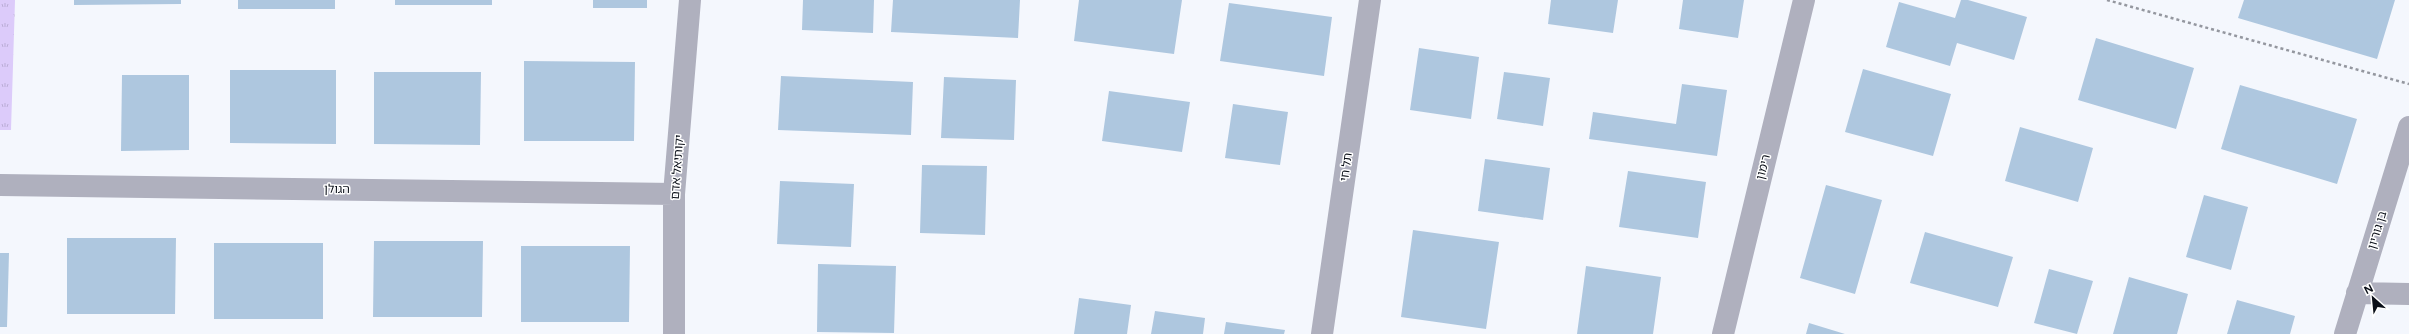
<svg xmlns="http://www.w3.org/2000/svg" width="2409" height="334" font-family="Figtree,'Noto Sans Hebrew',sans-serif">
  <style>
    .grass { fill: url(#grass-tufts) }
    .building { fill: #aec7df }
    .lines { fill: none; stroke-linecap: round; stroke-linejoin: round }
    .path { stroke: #94979f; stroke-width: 2.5; stroke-dasharray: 3 3; stroke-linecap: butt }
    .minor { stroke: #afb0be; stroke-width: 22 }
    .labels { text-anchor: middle; stroke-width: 3; stroke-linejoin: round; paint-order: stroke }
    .street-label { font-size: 12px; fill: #0a0f18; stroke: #fff }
  </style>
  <defs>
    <pattern id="grass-tufts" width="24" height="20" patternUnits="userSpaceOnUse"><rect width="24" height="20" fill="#dccbfa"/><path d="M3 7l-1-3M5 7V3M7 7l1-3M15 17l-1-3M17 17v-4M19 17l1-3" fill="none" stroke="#bbadd6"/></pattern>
  </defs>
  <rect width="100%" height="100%" fill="#f4f7fd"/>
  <path class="grass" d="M0,0H15L11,130H0Z"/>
  <path class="building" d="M74,0H181V4L74,5Z
    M238,0H335V9H238Z
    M395,0H492V5H395Z
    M593,0H647V8H593Z
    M803,0H874L873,33L802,30Z
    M893,0H1020L1018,38L891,32Z
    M1079,0H1182L1174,54L1074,41Z
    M1551,0H1618L1613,33L1548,24Z
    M1683,0H1744L1738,38L1679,29Z
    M1961,0H1968L2027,17L2014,60L1957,43L1950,66L1886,47L1899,2L1955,18Z
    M2244,0H2395L2377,59L2238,18Z
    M1229,3L1332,17L1324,76L1220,61Z
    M2096,38L2194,68L2176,129L2078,100Z
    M1419,48L1479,57L1471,119L1410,110Z
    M524,61L635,62L634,141H524Z
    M1863,69L1951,94L1933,156L1845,132Z
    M230,70H336V144L230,143Z
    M374,72H481L480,145L374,144Z
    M1504,72L1550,78L1543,126L1497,119Z
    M122,75H189V150L121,151Z
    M781,76L913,82L911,135L778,130Z
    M944,77L1016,80L1014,140L941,138Z
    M1682,84L1727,90L1717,156L1589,139L1593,112L1676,124Z
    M2240,85L2357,119L2337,184L2221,149Z
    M1109,91L1190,102L1182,152L1102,141Z
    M1233,104L1288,112L1280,165L1225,158Z
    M2020,127L2093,148L2078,202L2005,181Z
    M1485,159L1550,168L1543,220L1478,211Z
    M922,165L987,166L985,235L920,233Z
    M1628,171L1706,182L1698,238L1619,227Z
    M780,181L854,184L851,247L777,244Z
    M1826,185L1882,200L1855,294L1800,278Z
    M2204,195L2248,207L2231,270L2186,257Z
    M1413,230L1499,242L1486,329L1401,317Z
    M1925,232L2013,257L1998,307L1910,283Z
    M67,238H176L175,314H67Z
    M374,241H483L482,317H373Z
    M214,243H323V319H214Z
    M521,246H630L629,322H521Z
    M0,253H9L7,327H0Z
    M818,264L896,266L894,333L817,332Z
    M1586,266L1661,277L1653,334H1577Z
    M2049,269L2093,281L2077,334L2034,323Z
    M2129,277L2188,294L2177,334H2113Z
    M1079,298L1131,305L1127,334H1074Z
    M2237,300L2295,316L2290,334H2227Z
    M1155,311L1205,318L1203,334H1151Z
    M1226,322L1285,330L1284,334H1224Z
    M1809,323L1845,334H1806Z"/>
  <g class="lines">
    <path class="path" d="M2107,0L2409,84"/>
    <path class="minor" d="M0,185L674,194
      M2357,293L2409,294
      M674,334V194L690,0
      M1322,334L1370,0
      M1723,334L1804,0
      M2345,334L2409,127"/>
  </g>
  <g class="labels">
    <g class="street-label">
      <text transform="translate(677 167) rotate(-86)" y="4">יקותיאל אדם</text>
      <text transform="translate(1346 167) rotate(-82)" y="4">תל חי</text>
      <text transform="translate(1763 167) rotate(-76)" y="4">רימון</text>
      <text transform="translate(337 189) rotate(1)" y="4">הגולן</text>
      <text transform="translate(2377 230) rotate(-73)" y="4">בן גוריון</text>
    </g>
  </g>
  <g transform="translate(2373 298) rotate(333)" stroke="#ffffff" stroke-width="3" paint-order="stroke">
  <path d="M0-3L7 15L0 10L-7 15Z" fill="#0a0f18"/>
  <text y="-6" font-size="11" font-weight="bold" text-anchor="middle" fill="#0a0f18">N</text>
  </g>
</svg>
